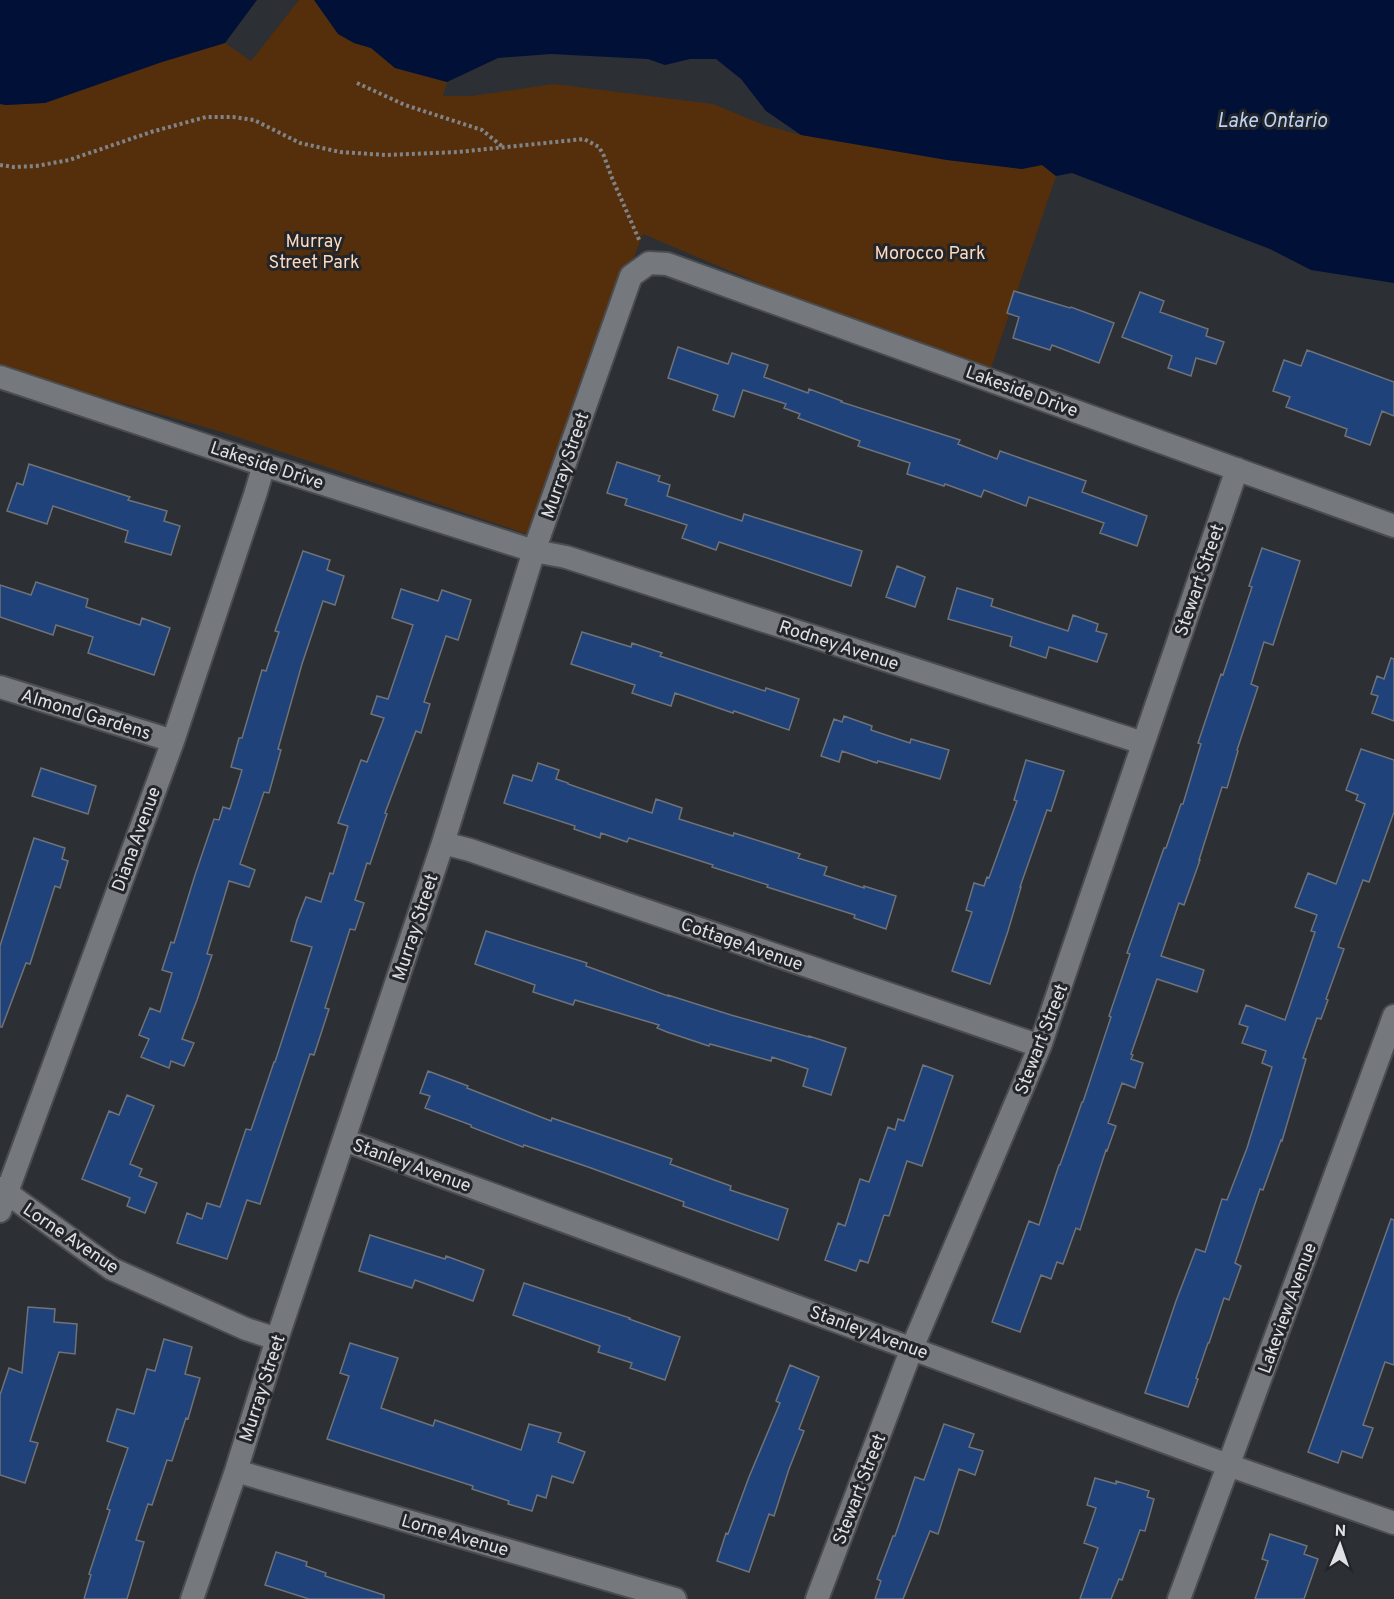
<svg xmlns="http://www.w3.org/2000/svg" width="1394" height="1599" font-family="Overpass,sans-serif">
  <style>
    .green { fill: #552f0b }
    .water { fill: #001037 }
    .building { fill: #1f427a; stroke: #6f7277; stroke-width: 1.5 }
    .lines { fill: none; stroke-linecap: round; stroke-linejoin: round }
    .minor-casing { stroke: #4a4c4f; stroke-width: 26 }
    .path { stroke: #818387; stroke-width: 4; stroke-dasharray: 3 3; stroke-linecap: butt }
    .minor { stroke: #75787d; stroke-width: 22 }
    .labels { text-anchor: middle; stroke-width: 6; stroke-linejoin: round; paint-order: stroke }
    .park-label { font-size: 18px; fill: #fdd9bf; stroke: #222529 }
    .street-label { font-size: 18px; fill: #e0e1e4; stroke: #222529 }
    .water-label { font-size: 20px; font-style: italic; fill: #bed3f6; stroke: #222529 }
  </style>
  <rect width="100%" height="100%" fill="#2c2f33"/>
  <path class="green" d="M299,0H314L339,34L354,43L371,48L395,68L447,82L443,96H472L554,84L713,104L764,125L801,135L947,160L1022,169L1042,165L1056,176L987,380L643,234L527,534L222,432L0,368V104L6,105L45,103L162,62L225,43L251,61Z"/>
  <path class="water" d="M0,0H257L225,43L162,62L45,103L6,105L0,104Z
    M314,0H1394V283L1311,270L1270,249L1072,173L1056,176L1042,165L1022,169L947,160L801,135L766,111L741,79L716,59H690L665,65L648,59L551,54L498,58L447,82L395,68L371,48L354,43L338,34Z"/>
  <path class="building" d="M1014,291L1070,308L1071,307L1114,323L1099,363L1052,345L1050,350L1013,338L1019,317L1007,313Z
    M1140,292L1164,301L1160,312L1208,329L1206,336L1224,342L1216,364L1196,358L1191,376L1168,368L1172,356L1122,337Z
    M678,347L728,364L732,353L768,365L764,377L808,393L809,389L842,401L841,402L960,440L958,444L997,459L1000,451L1086,481L1082,492L1147,516L1137,546L1100,533L1104,523L1029,497L1026,506L984,490L981,497L945,484L944,486L907,474L910,463L858,446L860,441L798,418L800,414L784,408L786,404L743,390L734,417L713,410L718,395L668,378Z
    M1307,350L1394,382V416L1382,411L1370,445L1345,436L1347,429L1286,407L1290,397L1273,391L1284,360L1301,366Z
    M617,462L660,476L658,481L670,485L667,496L742,521L744,514L862,551L851,586L719,542L716,550L682,538L687,525L625,505L627,499L607,493Z
    M29,464L130,497L128,500L167,511L164,521L180,526L171,555L125,542L128,531L53,506L47,524L7,511L17,483L23,485Z
    M1262,548L1300,561L1273,645L1264,642L1251,684L1258,687L1237,750L1238,751L1227,788L1222,787L1199,860H1200L1184,905L1179,903L1161,956L1204,970L1197,992L1157,979L1131,1054L1133,1055L1131,1059L1143,1063L1135,1088L1122,1083L1108,1123L1116,1126L1107,1151L1106,1150L1080,1230L1076,1228L1063,1264L1057,1262L1051,1279L1041,1275L1020,1332L992,1322L1029,1221L1039,1225L1059,1165H1060L1082,1102H1083L1111,1017L1109,1016L1130,954L1127,953L1164,848H1166L1181,804H1183L1201,744L1198,743L1221,674L1223,675L1252,587L1249,586Z
    M303,551L330,560L327,570L344,576L335,605L323,601L302,664L278,749L281,750L269,793L264,792L240,864L255,870L249,887L229,881L207,954L212,955L197,1000L182,1039L194,1043L184,1066L171,1061L169,1068L141,1057L149,1039L139,1035L150,1008L160,1012L172,973L162,970L171,942L174,943L195,875L214,819L219,820L223,807L230,809L242,770L231,767L239,738H242L262,670L266,671L279,632L275,631Z
    M897,566L925,577L915,607L886,597Z
    M36,582L88,599L86,607L140,625L142,618L170,628L154,675L88,653L93,637L56,625L53,635L0,617V585L31,595Z
    M957,588L993,599L991,606L1068,631L1073,615L1098,624L1096,631L1107,634L1097,662L1049,647L1046,658L1010,646L1012,637L948,619Z
    M401,589L438,601L442,590L471,600L458,640L446,636L424,702L430,704L421,733L416,731L385,813L387,814L370,864L367,863L355,900L364,903L355,930L350,929L325,1008L329,1009L314,1055L310,1054L260,1204L247,1200L227,1259L177,1243L187,1213L202,1219L207,1203L220,1207L246,1129L251,1130L274,1062H275L312,947L291,941L297,920L306,897L321,902L330,873L333,874L348,826L338,823L361,760L367,762L384,718L371,714L377,696L388,699L413,625L392,618Z
    M582,632L631,647L632,643L662,653L660,656L765,691L766,688L799,699L789,730L734,711L733,713L675,693L671,706L632,693L635,685L571,664Z
    M1391,658L1394,659V721L1372,713L1378,696L1371,694L1377,676L1384,679Z
    M844,716L872,726L871,730L910,743L911,739L949,750L940,779L878,761L877,763L842,751L839,762L821,756L834,719L842,722Z
    M1361,749L1394,760V812L1369,882L1363,880L1338,947L1344,949L1326,999L1328,1000L1321,1019L1317,1018L1303,1058L1306,1059L1282,1141L1281,1140L1263,1190L1260,1189L1235,1263L1241,1266L1229,1300L1224,1298L1209,1343H1208L1196,1378L1198,1379L1188,1407L1145,1393L1176,1301L1196,1249L1205,1252L1222,1199L1227,1200L1247,1148L1272,1067L1262,1063L1266,1051L1242,1043L1248,1027L1239,1024L1246,1005L1285,1020L1315,932L1311,931L1317,915L1295,907L1308,873L1336,884L1365,804L1356,800L1358,795L1346,790Z
    M1026,760L1064,771L1051,811L1047,810L1020,887H1021L1008,931L990,984L952,971L972,912L966,910L974,883L984,886L987,877L989,878L1017,801L1014,800Z
    M538,763L559,770L556,779L568,783V784L652,813L656,799L682,808L679,819L733,836L734,833L800,854L798,858L827,867L824,875L864,888V886L896,896L886,929L854,918L855,915L767,887L768,885L712,867L713,865L629,838L627,842L601,833L600,838L574,829L575,826L504,803L513,775L532,781Z
    M41,768L96,786L88,814L32,796Z
    M34,838L65,848L62,859L68,861L60,888L55,886L30,964L26,963L2,1027H0V946Z
    M486,931L587,963L586,966L668,996V995L731,1015L809,1037V1036L846,1048L831,1095L803,1086L808,1069L772,1057L771,1061L710,1044L709,1046L667,1032L657,1028L659,1025L575,1000L573,1005L533,992L535,985L475,964Z
    M923,1065L953,1076L922,1166L907,1161L889,1216L884,1215L868,1263L860,1260L856,1271L825,1260L838,1223L845,1226L860,1179L869,1182L888,1127L895,1130L898,1119L904,1121Z
    M428,1071L468,1086L467,1088L551,1121L552,1118L672,1159L670,1164L731,1186L730,1190L788,1209L778,1240L683,1206L684,1202L591,1168L524,1145L523,1147L471,1127V1125L425,1108L430,1096L420,1093Z
    M127,1095L154,1106L130,1164L142,1169L139,1176L157,1183L145,1213L127,1206L130,1198L82,1179L109,1111L119,1115Z
    M1391,1219L1394,1220V1365L1385,1362L1363,1425L1373,1428L1362,1458L1342,1451L1338,1463L1308,1452Z
    M370,1235L445,1259L446,1256L484,1270L473,1301L415,1280L412,1288L359,1271Z
    M524,1283L630,1318L629,1319L680,1337L665,1380L630,1368L632,1363L598,1352L600,1346L513,1315Z
    M28,1307L55,1309L54,1322L77,1324L75,1354L59,1352L30,1441L38,1443L25,1483L0,1475V1395L9,1368L22,1373Z
    M164,1339L192,1347L185,1374L200,1378L188,1419L186,1418L172,1461L167,1460L152,1505L148,1504L136,1540L144,1542L127,1599H84L91,1575L89,1574L110,1510L107,1509L128,1448L107,1441L117,1409L134,1414L147,1369L155,1371Z
    M350,1343L398,1358L381,1408L433,1426L435,1420L521,1450L529,1424L561,1433L558,1442L585,1452L573,1483L552,1476L546,1498L537,1495L532,1511L508,1504L509,1501L472,1489L473,1486L327,1439L349,1376L340,1373Z
    M790,1365L819,1377L799,1429L804,1431L789,1469L774,1516L769,1514L749,1572L717,1561L726,1533L728,1534L749,1477L780,1403L776,1401Z
    M944,1424L974,1434L969,1447L983,1451L975,1475L959,1469L938,1534L930,1531L903,1599H875L881,1581L877,1579L893,1536H895L915,1477L924,1480Z
    M1095,1478L1116,1484V1481L1149,1491L1147,1497L1154,1499L1145,1531L1140,1530L1122,1580L1119,1579L1111,1599H1080L1098,1548L1084,1543L1096,1508L1087,1505Z
    M1270,1534L1307,1546L1304,1554L1318,1559L1304,1599H1255L1268,1561L1262,1559Z
    M276,1552L307,1562L306,1566L326,1573L325,1576L384,1595V1599H309L265,1585Z"/>
  <g class="lines">
    <defs>
      <path id="minor" d="M0,377L264,465L534,551L566,557L1143,743
        M0,687L173,741
        M443,843L470,850L1040,1046
        M344,1140L1228,1465L1394,1523
        M0,1188L112,1269L246,1329L277,1339
        M0,1211L173,741L255,495L264,465
        M236,1471L675,1599
        M192,1599L236,1471L277,1339L443,843L534,551L631,276L649,263L667,264L1394,526
        M817,1599L912,1348L1040,1046L1237,469
        M1179,1599L1394,1016"/>
    </defs>
    <use href="#minor" class="minor-casing"/>
    <path class="path" d="M357,83L405,105L482,130L503,147
      M0,165L14,167L36,166L69,160L151,132L206,117H233L254,120L300,143L340,152L386,155L458,152L584,139L599,147L604,156L612,178L640,242"/>
    <use href="#minor" class="minor"/>
  </g>
  <g class="labels">
    <g class="park-label">
      <text x="314" y="247">Murray<tspan x="314" dy="21">Street Park</tspan></text>
      <text x="930" y="259">Morocco Park</text>
    </g>
    <g class="street-label">
      <text transform="translate(1022 391) rotate(20)" y="6">Lakeside Drive</text>
      <text transform="translate(267 465) rotate(18)" y="6">Lakeside Drive</text>
      <text transform="translate(565 465) rotate(-71)" y="6">Murray Street</text>
      <text transform="translate(1199 580) rotate(-71)" y="6">Stewart Street</text>
      <text transform="translate(839 645) rotate(18)" y="6">Rodney Avenue</text>
      <text transform="translate(86 714) rotate(17)" y="6">Almond Gardens</text>
      <text transform="translate(136 839) rotate(-70)" y="6">Diana Avenue</text>
      <text transform="translate(415 927) rotate(-72)" y="6">Murray Street</text>
      <text transform="translate(742 944) rotate(19)" y="6">Cottage Avenue</text>
      <text transform="translate(1041 1039) rotate(-69)" y="6">Stewart Street</text>
      <text transform="translate(412 1165) rotate(20)" y="6">Stanley Avenue</text>
      <text transform="translate(71 1238) rotate(34)" y="6">Lorne Avenue</text>
      <text transform="translate(1287 1308) rotate(-70)" y="6">Lakeview Avenue</text>
      <text transform="translate(869 1332) rotate(20)" y="6">Stanley Avenue</text>
      <text transform="translate(262 1388) rotate(-72)" y="6">Murray Street</text>
      <text transform="translate(859 1489) rotate(-69)" y="6">Stewart Street</text>
      <text transform="translate(455 1535) rotate(16)" y="6">Lorne Avenue</text>
    </g>
    <g class="water-label">
      <text x="1272" y="127">Lake Ontario</text>
    </g>
  </g>
  <g transform="translate(1340 1545) rotate(2)" stroke="#222529" stroke-width="4.5" paint-order="stroke">
  <path d="M0-4.5L10 22L0 15L-10 22Z" fill="#e0e1e4"/>
  <text y="-9" font-size="16" font-weight="bold" text-anchor="middle" fill="#e0e1e4">N</text>
  </g>
</svg>
